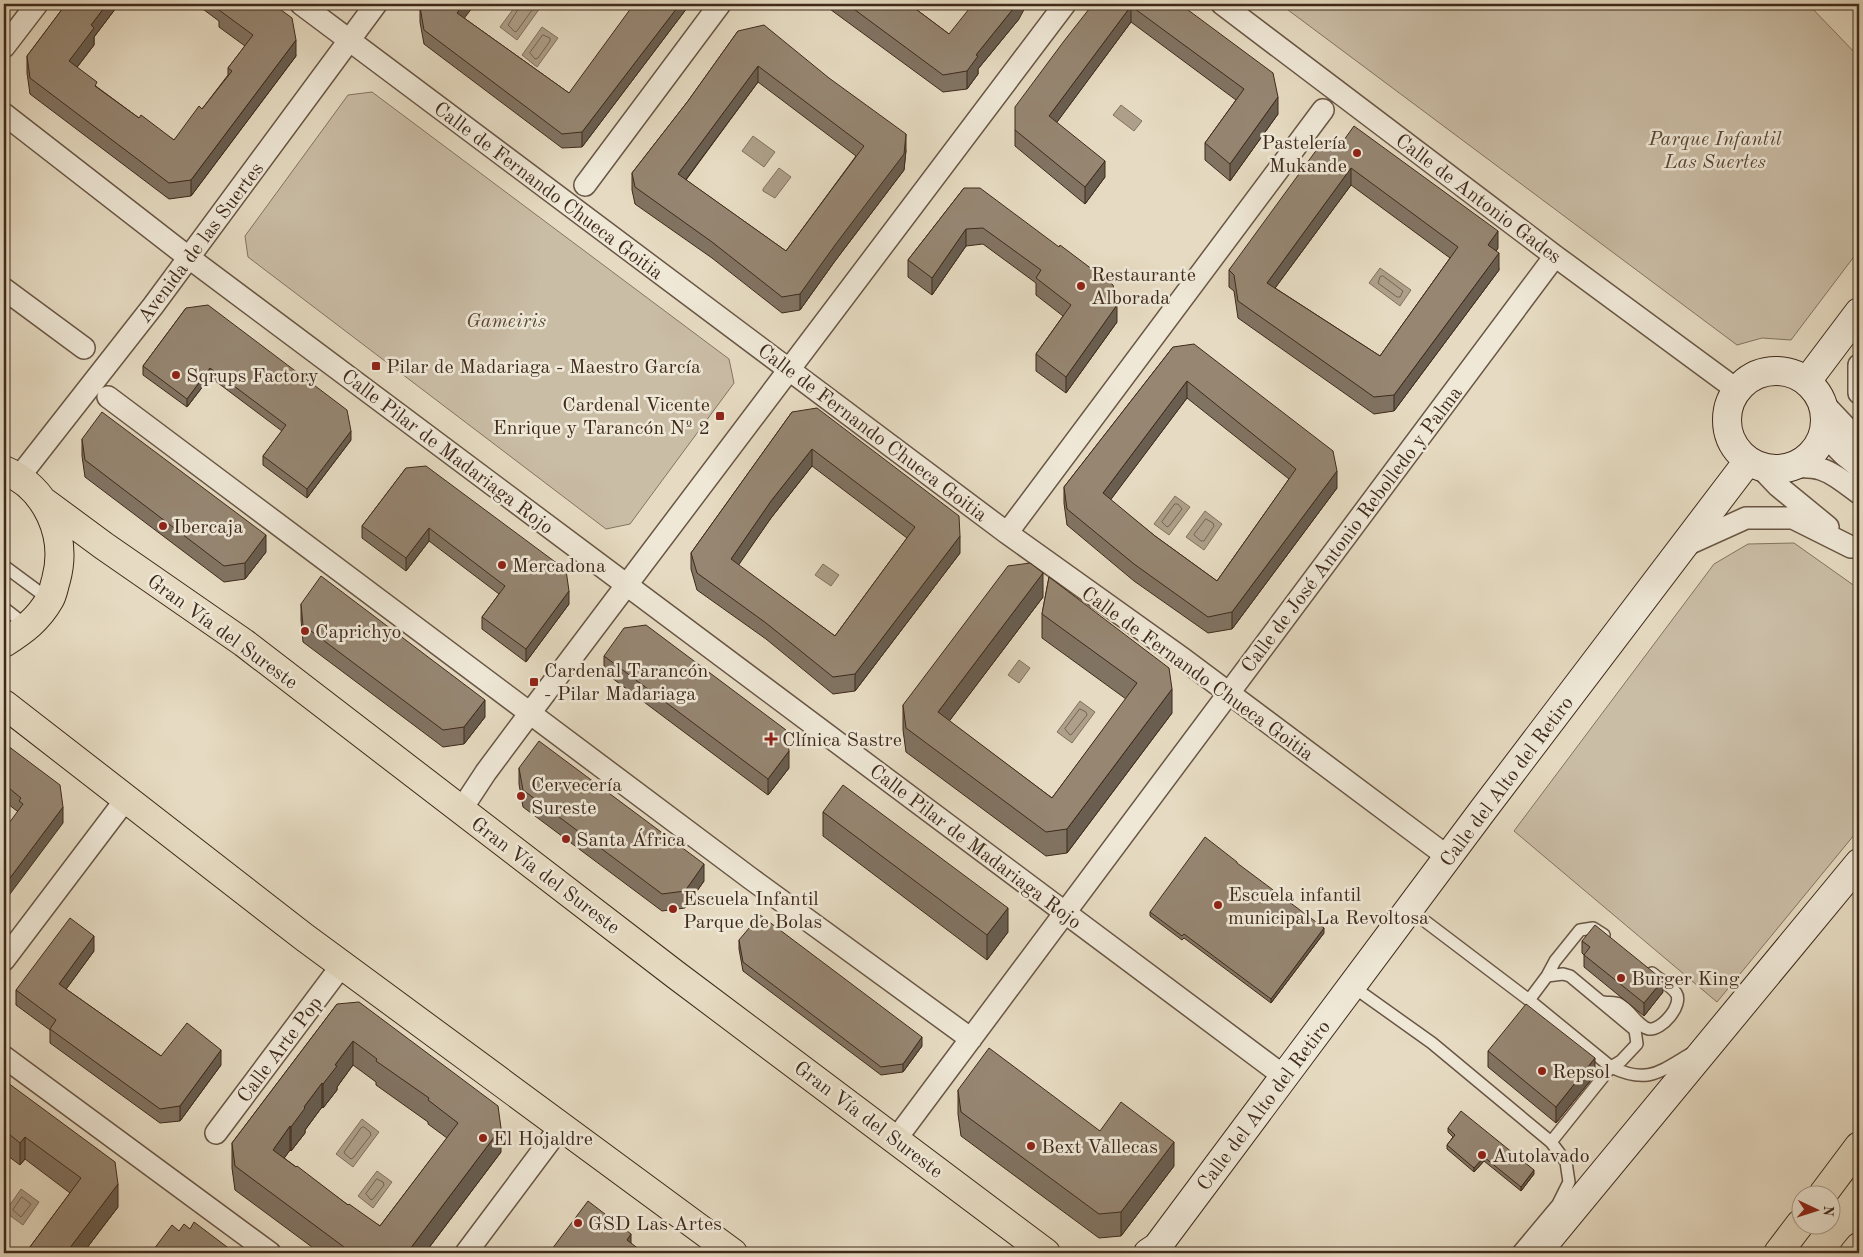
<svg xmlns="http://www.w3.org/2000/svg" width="1863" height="1257" font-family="'Old Standard TT',serif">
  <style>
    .green { fill: #cabda6; stroke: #847460 }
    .water { fill: #ad9f89; stroke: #81705d }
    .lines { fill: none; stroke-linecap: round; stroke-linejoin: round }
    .shore { stroke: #766452; stroke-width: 1 }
    .lane-casing { stroke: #695645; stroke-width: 14 }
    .street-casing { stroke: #695645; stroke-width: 24 }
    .secondary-casing { stroke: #3f2a1b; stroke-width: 30 }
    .primary-casing { stroke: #3f2a1b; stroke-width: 30 }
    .highway-casing { stroke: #3f2a1b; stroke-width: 30 }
    .lane { stroke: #efe8d7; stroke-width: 11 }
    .street { stroke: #efe8d7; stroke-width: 21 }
    .secondary { stroke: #efe8d7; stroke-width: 28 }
    .primary { stroke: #e6dbc2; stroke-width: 28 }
    .highway { stroke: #e6dbc2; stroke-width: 28 }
    .wall { fill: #817362; stroke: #3f2a1b; fill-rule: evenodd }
    .shaded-wall { fill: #695e50; stroke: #3f2a1b }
    .building { fill: #968672; stroke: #3f2a1b; fill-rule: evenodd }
    .poi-dot { fill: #8f2418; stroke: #efe8d7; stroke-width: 2 }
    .labels { text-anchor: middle; stroke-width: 5; stroke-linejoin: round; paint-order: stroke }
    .park-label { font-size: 20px; font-style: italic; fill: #5b4737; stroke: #efe8d7 }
    .poi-label { font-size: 20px; fill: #3f2a1b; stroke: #efe8d7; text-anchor: start }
    .street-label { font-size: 20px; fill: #3f2a1b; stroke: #efe8d7 }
  </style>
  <rect width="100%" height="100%" fill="#e6dbc2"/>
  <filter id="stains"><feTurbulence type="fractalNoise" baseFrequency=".004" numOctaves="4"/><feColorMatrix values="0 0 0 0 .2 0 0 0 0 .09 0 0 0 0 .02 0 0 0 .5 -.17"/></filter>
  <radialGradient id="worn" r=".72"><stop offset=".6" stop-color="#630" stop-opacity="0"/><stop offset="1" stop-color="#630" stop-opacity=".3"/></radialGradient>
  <path class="green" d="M1280,4H1808L1859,57V250L1791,340L1762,338L1737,345Z
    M372,92L729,359L734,383L630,524L606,529L248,257L245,236L348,95Z
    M1794,543L1859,589V829L1717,1002L1514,831L1714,564L1748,544Z"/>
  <path class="water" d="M517,4H534L540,8L517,40L500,27Z
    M542,27L558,38L537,67L522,55Z
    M1121,105L1142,121L1134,131L1113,115Z
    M753,136L775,152L764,167L742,151Z
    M779,168L791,177L775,198L763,191V189Z
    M1380,268L1411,290L1400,306L1369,283Z
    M1175,496L1190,507L1169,535L1154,524Z
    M1205,511L1222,524L1204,550L1186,537Z
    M823,564L839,575L831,586L815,575Z
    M1019,660L1030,668L1019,683L1008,675Z
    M1080,701L1095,712L1072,743L1057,732Z
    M362,1119L379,1132L353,1167L336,1154Z
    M377,1171L392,1182L373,1208L358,1196Z
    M21,1189L39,1202L23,1225L5,1212Z"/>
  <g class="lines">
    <path class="shore" d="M520,4L519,8L508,25L515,32L517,31L532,10L531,4
      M543,35L550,38V41L538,58L535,59L530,53Z
      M1383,276L1403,291L1400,297H1397L1378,283L1380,277Z
      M1175,504H1178L1182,509L1169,526L1167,527L1162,522Z
      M1206,519L1213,523L1214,526L1204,541H1201L1194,535Z
      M1080,709L1086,712L1087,715L1072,734L1070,735L1065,729Z
      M364,1127L370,1132L371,1135L353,1158L351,1159L345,1154L344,1152L361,1128Z
      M377,1179L383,1182L384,1185L373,1199L371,1200L366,1194Z
      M22,1197L31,1204L21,1217L13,1210Z"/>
    <defs>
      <path id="lane" d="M4,566L50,600
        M4,608L27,626
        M1409,909L1529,1000L1611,1067L1621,1061L1637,1044L1635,1030L1570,976L1563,974L1547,976
        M1352,986L1432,1043L1551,1142
        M1529,1000L1547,976L1555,961L1580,930L1593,928L1604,935
        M1604,1002C1608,1003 1615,1002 1619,1004C1630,1009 1638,1027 1649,1029C1661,1031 1684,1005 1676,993C1671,986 1659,979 1652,973
        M1517,1253L1558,1204L1569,1182L1566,1162L1551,1142L1611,1067C1647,1084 1658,1073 1690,1054"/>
      <path id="street" d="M301,4L1007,533L1182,658L1448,857
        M1222,4L1555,256L1737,390
        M4,47L37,4
        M4,114L188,257L1285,1077
        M585,185L720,4
        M4,289L84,348
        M1859,365V393
        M108,397L750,878L971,1039
        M1823,403L1859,441
        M1825,415C1831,446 1835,448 1859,467
        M1760,467L1778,486L1828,527
        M1780,469C1820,462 1828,470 1859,493
        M19,477L153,306L376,4
        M1007,533L1323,110
        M1684,546L1746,518H1793L1851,547
        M461,810L486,772L530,713L1065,4
        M4,960L126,799
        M4,1057L270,1253
        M216,1133L342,965
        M896,1139L1555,256
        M466,1253L561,1126"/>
      <path id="secondary" d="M1727 420a49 49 0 1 1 98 0a49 49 0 1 1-98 0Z
        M1807,381L1859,312
        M1148,1253L1157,1247L1483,810L1748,461
        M1537,1253L1859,863"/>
      <path id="primary" d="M4,470C47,488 68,536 56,580C54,586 53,594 50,599C38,620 24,630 4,643
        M43,501L104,546L244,643L676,975L1046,1253
        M4,704L304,937L733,1253"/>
      <path id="highway" d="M1823,1194L1859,1146
        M1778,1253L1800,1224
        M1854,1253L1859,1247"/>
    </defs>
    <use href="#lane" class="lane-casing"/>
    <use href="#street" class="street-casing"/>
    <use href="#secondary" class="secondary-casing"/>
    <use href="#primary" class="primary-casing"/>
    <use href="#highway" class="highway-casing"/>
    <use href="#lane" class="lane"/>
    <use href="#street" class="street"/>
    <use href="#secondary" class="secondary"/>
    <use href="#primary" class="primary"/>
    <use href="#highway" class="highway"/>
  </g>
  <path class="wall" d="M66,4H119L94,37V45L77,67L97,87L139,118L174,140L202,109L228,75V68L245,46L219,27V21L196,4H273L296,56L191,196L169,199L30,94L27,73V56Z
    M687,4V8L582,147L562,148L424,44L420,22V7L464,18L569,93Z
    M823,4H909L949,34L1019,19L978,69V74L967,89L943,92Z
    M1093,4H1180L1278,114L1230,181L1205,160V143L1236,100L1131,22L1056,123L1105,177L1085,204L1015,146V130Z
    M738,31L906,150L904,170L835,261L800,310L782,313L712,258L635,204L632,190V173L688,101ZM758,82L856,156L786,251L686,180Z
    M1336,151L1498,248L1496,251L1499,270L1394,411L1374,414L1238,318L1234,291L1229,287V270ZM1351,185L1450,258L1380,356L1275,288Z
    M964,188L1117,322L1066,393L1036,371V354L1063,316L1036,295V283L983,244L966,246L932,295L908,277V260Z
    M186,308L351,440L307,498L263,465V456L282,431L210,377L187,407L143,375V366Z
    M1173,347L1337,488L1232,629L1208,633L1134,581L1067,525L1064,503V487ZM1187,398L1289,479L1217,581L1155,536L1110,500Z
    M792,412L960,553L855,691L833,694L766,639L697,590L691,569V553ZM812,466L907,538L835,636L738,565L771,518Z
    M82,439L266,552L245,579L224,582L85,477L82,456Z
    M406,468L569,604L526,662L482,629V617L499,594L429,541L406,571L362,538V526Z
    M1049,577L1172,713L1067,853L1046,856L906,752L903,730V705L1043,597L949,721L1052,798L1126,699L1042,638V614Z
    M301,604L485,717L464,744L443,747L303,642L301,620Z
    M604,656L789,768L768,795L604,672Z
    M4,743L63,823L17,811L4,801Z
    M519,768L704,881L685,908L662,911L523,807L519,784Z
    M823,812L1008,932L987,960L823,836Z
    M1237,864L1324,933L1271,1003L1184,938L1182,940L1150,916V912Z
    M739,940L922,1046L903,1072L881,1075L743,971L739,949Z
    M1582,941L1663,992L1644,1016L1584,967V955L1582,953Z
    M94,951L66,989L161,1056L221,1065L180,1121L160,1123L50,1043V1030L16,1005V990Z
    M337,1004L501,1152L425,1253H320L235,1190L232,1168V1143ZM353,1065L376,1082V1085L428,1122V1124L447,1138L380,1226L348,1205L284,1158L290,1150L291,1151L305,1133V1130L322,1107L323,1108L337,1090V1087Z
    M1488,1051L1595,1075L1556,1123L1488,1067Z
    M4,1080L118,1207L83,1253H20L27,1251L70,1193L25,1159L20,1165L4,1153Z
    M958,1090L1100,1131L1174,1166L1121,1236L1099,1238L961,1136L958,1114Z
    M1448,1128L1534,1174L1521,1191L1484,1161L1474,1172L1447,1149V1145L1453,1137L1448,1132Z"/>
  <path class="shaded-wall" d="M107,4H119L94,37V45L69,78V61L91,25Z
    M464,4H475L457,28V13Z
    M680,4H687V8L582,147V132Z
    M1017,4H1027L1019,19L978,69V74L967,89V71L976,55Z
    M1131,6V22L1049,133V116Z
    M296,40V56L191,196V180Z
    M758,66V82L678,190V174Z
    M1278,97V114L1230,181V164Z
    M906,134V150L904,170L835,261L800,310V294Z
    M1105,161V177L1085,204V187Z
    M1351,168V185L1267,299V283Z
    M966,229V246L932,295V278Z
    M1498,231V248L1488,262V245Z
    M1499,253V270L1394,411V395Z
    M1117,305V322L1066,393V377Z
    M210,368V377L187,407V399Z
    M1187,381V398L1103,510V493Z
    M351,431V440L307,498V489Z
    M812,449V466L771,518L731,576V559L771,501Z
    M1337,471V488L1232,629V612Z
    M429,528V541L406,571V558Z
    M266,535V552L245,579V563Z
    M960,536V553L855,691V674Z
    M1043,573V597L938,736V712Z
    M569,591V604L526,662V649Z
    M1172,689V713L1067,853V829Z
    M485,700V717L464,744V727Z
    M789,751V768L768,795V779Z
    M63,807V823L4,902V886Z
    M704,864V881L685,908V891Z
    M1008,908V932L987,960V935Z
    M1324,928V933L1271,1003V999Z
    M94,936V951L59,999V984Z
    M1663,980V992L1644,1016V1003Z
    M922,1037V1046L903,1072V1064Z
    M353,1041V1065L337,1087V1090L323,1108V1084L335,1065Z
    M221,1050V1065L180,1121V1106Z
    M1595,1058V1075L1556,1123V1107Z
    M322,1083V1107L305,1130V1133L291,1151V1127L304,1107Z
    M290,1126V1150L273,1174V1150Z
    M501,1128V1152L425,1253H407Z
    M25,1137V1159L20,1165V1143Z
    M1174,1142V1166L1121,1236V1212Z
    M1484,1157V1161L1474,1172V1168Z
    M1534,1170V1174L1521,1191V1187Z
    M118,1184V1207L83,1253H66Z
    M631,1234V1247L627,1240Z"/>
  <path class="building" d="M66,4H107L91,25L94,28L69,61L97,82L95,86L139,118L141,115L174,140L199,106L202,109L232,71L228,68L253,35L219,10L222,7L218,4H273L292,18L296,40L191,180L169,183L30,78L27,56Z
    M422,4H464L457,13L569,93L634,4H680L582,132L562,134L424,30L420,7Z
    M847,4H909L949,34L973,4H1017L976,55L978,56L967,71L943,75Z
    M1093,4H1180L1273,73L1278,97L1230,164L1205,143L1244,89L1131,6L1049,116L1105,161L1085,187L1015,130V107L1064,41Z
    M764,25L829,78L906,134L904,154L835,245L800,294L782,297L712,242L635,187L632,173L688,101L738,31ZM758,66L864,146L786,251L678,174Z
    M1354,126L1498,231L1488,245L1499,253L1394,395L1374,397L1238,301L1234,275L1229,270L1323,141L1336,151ZM1351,168L1458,247L1380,356L1267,283Z
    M964,188H980L1059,247L1060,245L1113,285L1117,305L1066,377L1036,354L1071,305L1036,278L1041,270L983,228L966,229L932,278L908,260Z
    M208,305L347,410L351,431L307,489L263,456L286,425L210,368L187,399L143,366L186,308Z
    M1194,344L1333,451L1337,471L1232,612L1208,617L1134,564L1067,509L1064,487L1173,347ZM1187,381L1296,469L1217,581L1155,536L1103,493Z
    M817,408L959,516L960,536L855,674L833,677L766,623L697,573L691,553L792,412ZM812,449L915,527L835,636L731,559L771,501Z
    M102,412L266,535L245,563L224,566L85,460L82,439Z
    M426,466L566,570L569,591L526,649L482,617L505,586L429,528L406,558L362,526L406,468Z
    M1030,563L1043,573L938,712L1052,798L1137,683L1042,614L1049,577L1169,668L1172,689L1067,829L1046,832L906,728L903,705L1008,566Z
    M321,576L485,700L464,727L443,730L303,625L301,604Z
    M646,625L786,730L789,751L768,779L604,656L624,628Z
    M539,741L704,864L685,891L662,894L523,790L519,768Z
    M4,743L60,785L63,807L4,886V830L23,804L19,801L21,798L4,784Z
    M843,785L1008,908L987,935L823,812Z
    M1205,837L1237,862V863L1324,928L1271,999L1184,934L1182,936L1150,912Z
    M760,915L922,1037L903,1064L881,1067L743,962L739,940Z
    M70,918L94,936L59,984L161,1056L187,1023L221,1050L180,1106L160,1109L50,1029L56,1020L16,990Z
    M1595,925L1663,980L1644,1003L1584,955L1590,947L1582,941Z
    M359,1002L498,1106L501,1128L407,1253H352L235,1166L232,1143L337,1004ZM353,1041L377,1059L376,1061L429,1098L428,1100L458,1123L380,1226L349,1204L348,1205L297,1166L296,1167L273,1150L290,1126L291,1127L305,1108L304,1107L322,1083L323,1084L337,1066L335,1065Z
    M1526,1004L1595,1058L1556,1107L1488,1051Z
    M989,1048L1100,1131L1121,1102L1174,1142L1121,1212L1099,1214L961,1112L958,1090Z
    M4,1080L115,1162L118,1184L66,1253H20L24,1249L27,1251L81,1178L25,1137L20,1143L4,1130Z
    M1461,1111L1534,1170L1521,1187L1484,1157L1474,1168L1447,1145L1455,1135L1448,1128Z
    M588,1201L631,1234L627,1240L644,1253H549Z
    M194,1222L235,1253H151L172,1225L179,1231L184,1224L190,1229Z"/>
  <g class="poi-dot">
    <circle cx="1357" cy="153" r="5"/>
    <circle cx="1081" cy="286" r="5"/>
    <rect x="371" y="361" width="10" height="10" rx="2.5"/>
    <circle cx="176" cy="375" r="5"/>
    <rect x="715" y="411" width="10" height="10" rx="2.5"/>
    <circle cx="163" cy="526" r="5"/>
    <circle cx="502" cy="565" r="5"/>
    <circle cx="305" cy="631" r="5"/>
    <rect x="529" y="677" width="10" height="10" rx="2.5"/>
    <path d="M768.5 731.5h5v5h5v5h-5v5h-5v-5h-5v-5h5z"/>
    <circle cx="521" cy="796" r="5"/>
    <circle cx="566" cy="839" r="5"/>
    <circle cx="1218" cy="905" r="5"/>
    <circle cx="673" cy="909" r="5"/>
    <circle cx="1621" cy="978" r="5"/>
    <circle cx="1542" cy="1071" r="5"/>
    <circle cx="483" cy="1138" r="5"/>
    <circle cx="1031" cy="1146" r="5"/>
    <circle cx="1482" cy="1155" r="5"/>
    <circle cx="578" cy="1223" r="5"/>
  </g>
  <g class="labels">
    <g class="park-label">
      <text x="1715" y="145">Parque Infantil<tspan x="1715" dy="23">Las Suertes</tspan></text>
      <text x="506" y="327">Gameiris</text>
    </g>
    <g class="poi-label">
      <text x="1347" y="149" text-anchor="end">Pastelería<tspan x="1347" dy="23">Mukande</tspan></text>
      <text x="1091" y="281">Restaurante<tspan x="1091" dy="23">Alborada</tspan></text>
      <text x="386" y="373">Pilar de Madariaga - Maestro García</text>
      <text x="186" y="382">Sqrups Factory</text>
      <text x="710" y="411" text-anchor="end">Cardenal Vicente<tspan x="710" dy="23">Enrique y Tarancón Nº 2</tspan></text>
      <text x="173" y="533">Ibercaja</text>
      <text x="512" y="572">Mercadona</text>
      <text x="315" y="638">Caprichyo</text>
      <text x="544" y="677">Cardenal Tarancón<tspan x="544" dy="23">- Pilar Madariaga</tspan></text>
      <text x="782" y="746">Clínica Sastre</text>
      <text x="531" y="791">Cervecería<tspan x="531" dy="23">Sureste</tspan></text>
      <text x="576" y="846">Santa África</text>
      <text x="1228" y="901">Escuela infantil<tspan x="1228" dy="23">municipal La Revoltosa</tspan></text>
      <text x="683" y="905">Escuela Infantil<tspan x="683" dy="23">Parque de Bolas</tspan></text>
      <text x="1631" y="985">Burger King</text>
      <text x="1552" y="1078">Repsol</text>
      <text x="493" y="1145">El Hojaldre</text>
      <text x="1041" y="1153">Bext Vallecas</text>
      <text x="1492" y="1162">Autolavado</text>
      <text x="588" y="1230">GSD Las Artes</text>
    </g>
    <g class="street-label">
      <text transform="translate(549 190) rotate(37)" y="7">Calle de Fernando Chueca Goitia</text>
      <text transform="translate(1479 198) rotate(37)" y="7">Calle de Antonio Gades</text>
      <text transform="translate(200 242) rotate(-53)" y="7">Avenida de las Suertes</text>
      <text transform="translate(873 432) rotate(37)" y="7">Calle de Fernando Chueca Goitia</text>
      <text transform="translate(448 451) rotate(37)" y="7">Calle Pilar de Madariaga Rojo</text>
      <text transform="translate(1351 529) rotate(-53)" y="7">Calle de José Antonio Rebolledo y Palma</text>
      <text transform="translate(223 631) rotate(36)" y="7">Gran Vía del Sureste</text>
      <text transform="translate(1198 673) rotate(36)" y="7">Calle de Fernando Chueca Goitia</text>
      <text transform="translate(1506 781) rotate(-53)" y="7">Calle del Alto del Retiro</text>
      <text transform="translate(976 846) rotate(37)" y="7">Calle Pilar de Madariaga Rojo</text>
      <text transform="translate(546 875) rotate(37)" y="7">Gran Vía del Sureste</text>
      <text transform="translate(279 1049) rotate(-53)" y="7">Calle Arte Pop</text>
      <text transform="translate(1263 1105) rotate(-53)" y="7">Calle del Alto del Retiro</text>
      <text transform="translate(869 1119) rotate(37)" y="7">Gran Vía del Sureste</text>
    </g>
  </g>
  <rect width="1863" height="1257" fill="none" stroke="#e6dbc2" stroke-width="20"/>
  <rect x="5" y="5" width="1853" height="1247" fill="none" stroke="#3f2a1b" stroke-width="2.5"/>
  <rect x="10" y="10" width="1843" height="1237" fill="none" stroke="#3f2a1b"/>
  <g transform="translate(1816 1210) rotate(94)"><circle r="24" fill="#efe8d7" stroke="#a99c8c"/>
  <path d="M0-4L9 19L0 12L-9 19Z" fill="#8f2418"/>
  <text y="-8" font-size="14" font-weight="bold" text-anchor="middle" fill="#3f2a1b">N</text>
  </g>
  <rect width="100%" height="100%" filter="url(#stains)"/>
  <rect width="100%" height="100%" fill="url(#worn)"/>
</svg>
